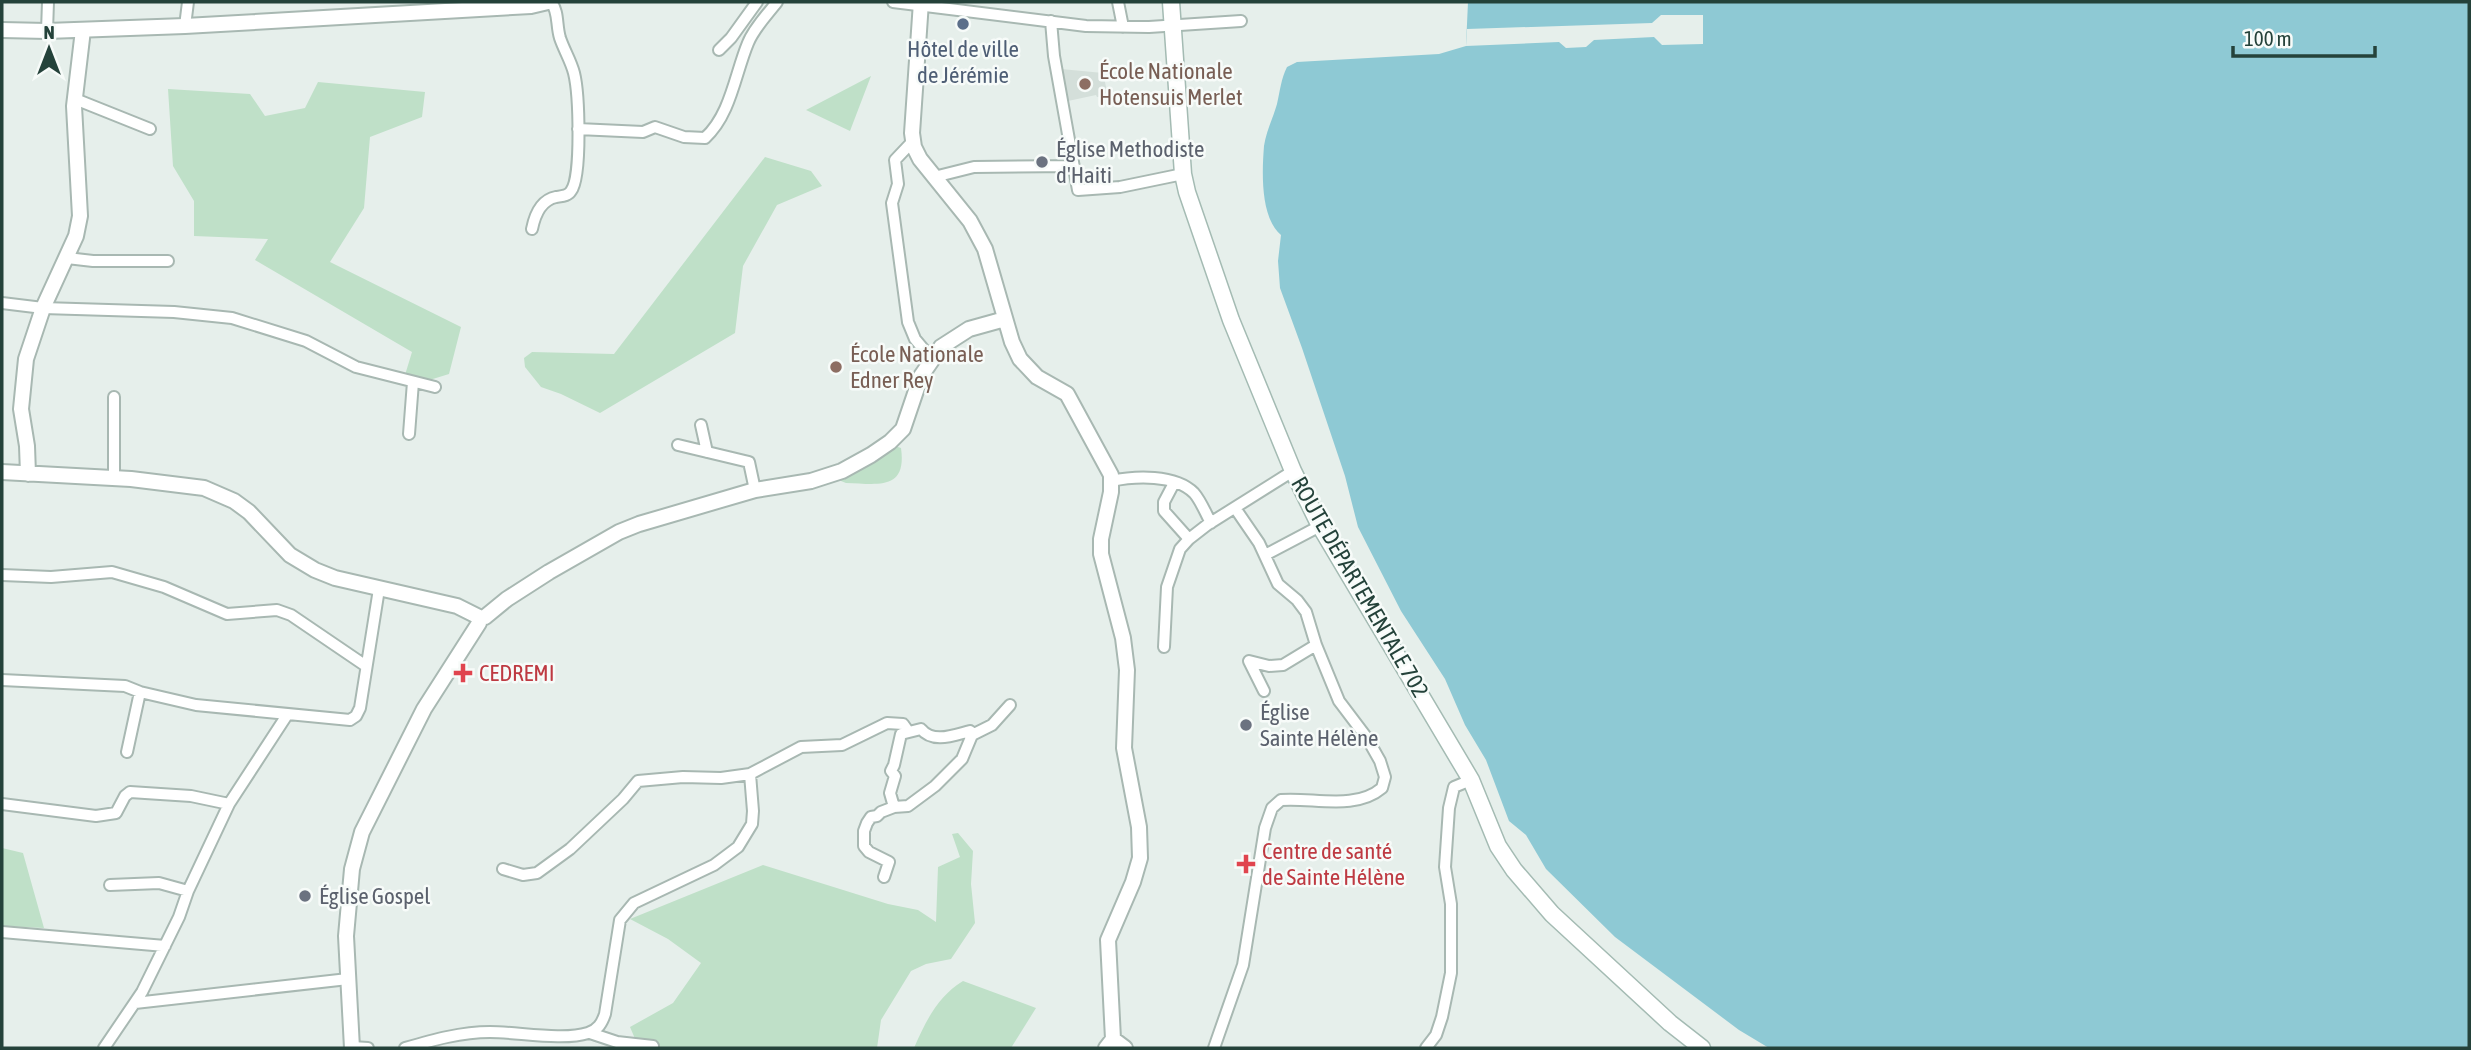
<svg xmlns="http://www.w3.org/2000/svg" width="2471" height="1050" font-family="'Asap Condensed',sans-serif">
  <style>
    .built { fill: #d4dfda }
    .green { fill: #bfe0c8 }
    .water { fill: #8ec9d4 }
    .pier { fill: #e6efeb }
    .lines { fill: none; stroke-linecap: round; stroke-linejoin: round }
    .minor-casing { stroke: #a8b8b2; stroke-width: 14 }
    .tertiary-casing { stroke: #a8b8b2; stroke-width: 18 }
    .secondary-casing { stroke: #a4bbb3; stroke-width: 19 }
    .minor { stroke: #fff; stroke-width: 10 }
    .tertiary { stroke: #fff; stroke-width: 14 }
    .secondary { stroke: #fff; stroke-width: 16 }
    .service-dot { fill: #5c6f8a; stroke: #f7fbf9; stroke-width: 2.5 }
    .education-dot { fill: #8d6e63; stroke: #f7fbf9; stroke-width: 2.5 }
    .worship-dot { fill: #6b7280; stroke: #f7fbf9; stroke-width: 2.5 }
    .health-dot { fill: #e0444e; stroke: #f7fbf9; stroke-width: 2.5 }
    .labels { text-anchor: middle; stroke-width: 5; stroke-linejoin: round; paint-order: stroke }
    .service-label { font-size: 23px; fill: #4e5e75; stroke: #f7fbf9 }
    .education-label { font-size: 23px; fill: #785e54; stroke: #f7fbf9; text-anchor: start }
    .worship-label { font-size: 23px; fill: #5b616d; stroke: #f7fbf9; text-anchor: start }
    .street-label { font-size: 23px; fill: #24423a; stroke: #f7fbf9 }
    .health-label { font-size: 23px; fill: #be3a42; stroke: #f7fbf9; text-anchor: start }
  </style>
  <rect width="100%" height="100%" fill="#e6efeb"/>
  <path class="built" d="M1061,69L1103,73L1108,96L1097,97L1096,95L1068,101Z"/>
  <path class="green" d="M871,76L850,131L806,110Z
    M318,82L425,92L422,117L370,137L364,208L330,262L461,327L449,374L423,382L405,375L412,352L255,260L268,239L194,236V201L173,166L168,89L250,94L265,116L305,108Z
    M765,157L811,171L822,186L777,205L743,266L735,333L600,413L561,394L541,387L525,367L524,358L532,352L614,354Z
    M895,446L901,448C907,491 878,484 846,483L841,481L839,477Z
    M958,833L973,851L971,884L975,923L951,959L926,964L911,971L881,1020L877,1048H639L630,1027L673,1003L701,963L668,939L630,919L763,865L888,904L918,910L936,922L938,867L960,857L952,834Z
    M2,848L23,853L44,928L2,926Z
    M963,981L1036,1008L1011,1048H914C926,1021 937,997 963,981Z"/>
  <path class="water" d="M1468,2H2469V1048H1769L1739,1030L1615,937L1546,869L1526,835L1509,821L1486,760L1465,725L1445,679L1401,611L1358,527L1345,476L1302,348L1280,288L1278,261L1281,235C1260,217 1262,172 1264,146C1266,132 1273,118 1277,104C1280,91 1281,79 1287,67L1297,62L1439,54L1466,46Z"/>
  <path class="pier" d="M1661,15H1703V44L1662,45L1654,37L1594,40L1586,47L1566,48L1559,42L1466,46L1467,29L1652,23Z"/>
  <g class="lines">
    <defs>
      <path id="minor" d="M893,2L1086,26L1149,27L1241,21
        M1118,2L1123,27
        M1051,21L1054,56L1078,190L1120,187L1183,174
        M185,26L188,2
        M47,31L48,2
        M719,50L731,38L757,2
        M75,99L150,129
        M578,129L643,132L655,127L684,137L705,138C731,114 735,74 748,43C754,28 767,15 777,2
        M913,141L895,160L898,184L892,203L908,322L915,339L925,351L936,353
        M934,177L974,167L1074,166
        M532,229C535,214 541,200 556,197C562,196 568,196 571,191C582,177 579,93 574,73C571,61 564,50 560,38C556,25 559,12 551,2
        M67,258L93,261H168
        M2,303L43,308L174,312L232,318L306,341L356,367L435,387
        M114,397V478
        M701,425L707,452
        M409,434L413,382
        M678,445L749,462L755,490
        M1111,481C1135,476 1175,474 1194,493C1201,501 1206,514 1211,523
        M1174,483L1164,502V511L1189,539
        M1265,555L1320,526
        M2,575L51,577L112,572L164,587L227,614L277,610L291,615L366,666
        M1164,647L1167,587L1180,549L1189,539L1207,525L1293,471
        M2,680L125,686L140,692L196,705L350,720L356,716L360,708L379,589
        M1264,691L1249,661L1269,666L1283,665L1316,645
        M127,752L140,692
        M2,804L96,816L116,813L125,796L130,792L191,796L229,804
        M894,807L890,793L895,776L891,771L894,765L901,734L921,729C933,744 954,735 970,731L974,734
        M503,869L523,875L537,873L570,849L623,799L638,781L683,777L721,778L750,774L801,747L842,745L887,723L903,724L908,731
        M884,877L889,862L869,852L864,846V831L867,823L871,817L877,816L881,812L894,807L908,806L935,786L962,759L972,735L992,725L1010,705
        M110,885L159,883L188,891
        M2,932L165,946
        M135,1003L348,979
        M590,1033L617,1042L653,1046
        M352,1047L368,1048
        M104,1048L142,992L179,917L188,891L229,804L287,715
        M405,1048C433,1040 461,1032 490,1032C518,1032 563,1041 588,1033C598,1030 602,1023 605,1014L620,920L634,903L714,865L738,847L752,824L753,811L750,774
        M1214,1048L1243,965L1265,828L1272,808L1281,800C1312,797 1355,811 1382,788L1385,777L1380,761L1367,738L1339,701L1316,645L1306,612L1297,600L1278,584L1259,543L1235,508
        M1426,1048L1436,1035L1442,1017L1451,973V904L1445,867L1449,808L1454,787L1471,780"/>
      <path id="tertiary" d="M921,2L912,133L914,147L920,159L970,221L985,249L1012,342L1020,359L1037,377L1067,394L1111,475V492L1101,539V554L1123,638L1127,670L1124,748L1139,827L1140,858L1133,882L1108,940L1113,1039L1106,1048
        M2,30L47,31L185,26L531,6L548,2
        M2,472L131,479L204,488L234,501L249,512L290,555L315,570L335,578L457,606L479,617
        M28,474L27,446L21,409L26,359L43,308L76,236L80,216L74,106L83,30
        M485,617L507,599L549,572L619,532L639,524L755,490L811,481L842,471L871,455L890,442L903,429L921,376L941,347L969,329L1005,319
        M1113,1039L1125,1048
        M352,1048L346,936L352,869L362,832L424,709L479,623"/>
      <path id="secondary" d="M1171,2L1183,174L1187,192L1231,320L1293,471L1320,526L1471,780L1498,846L1514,870L1552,914L1670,1023L1702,1048"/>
    </defs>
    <use href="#minor" class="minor-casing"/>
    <use href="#tertiary" class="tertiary-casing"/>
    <use href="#secondary" class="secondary-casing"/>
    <use href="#minor" class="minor"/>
    <use href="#tertiary" class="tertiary"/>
    <use href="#secondary" class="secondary"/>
  </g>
  <circle class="service-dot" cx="963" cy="24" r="7"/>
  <g class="education-dot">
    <circle cx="1085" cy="84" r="7"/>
    <circle cx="836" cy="367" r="7"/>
  </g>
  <g class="worship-dot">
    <circle cx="1042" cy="162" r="7"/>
    <circle cx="1246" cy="725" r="7"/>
    <circle cx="305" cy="896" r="7"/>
  </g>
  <g class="health-dot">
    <path d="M459.5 662.5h7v7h7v7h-7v7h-7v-7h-7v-7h7z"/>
    <path d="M1242.5 853.5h7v7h7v7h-7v7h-7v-7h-7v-7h7z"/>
  </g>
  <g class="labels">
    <g class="service-label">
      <text x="963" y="57">Hôtel de ville<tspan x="963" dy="26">de Jérémie</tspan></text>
    </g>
    <g class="education-label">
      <text x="1099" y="79">École Nationale<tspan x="1099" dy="26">Hotensuis Merlet</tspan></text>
      <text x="850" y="362">École Nationale<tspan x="850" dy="26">Edner Rey</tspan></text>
    </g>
    <g class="worship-label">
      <text x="1056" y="157">Église Methodiste<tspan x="1056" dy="26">d'Haiti</tspan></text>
      <text x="1260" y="720">Église<tspan x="1260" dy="26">Sainte Hélène</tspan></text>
      <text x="319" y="904">Église Gospel</text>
    </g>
    <g class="street-label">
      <text transform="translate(1360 587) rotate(60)" y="8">ROUTE DÉPARTEMENTALE 702</text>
    </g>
    <g class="health-label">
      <text x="479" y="681">CEDREMI</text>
      <text x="1262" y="859">Centre de santé<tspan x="1262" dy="26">de Sainte Hélène</tspan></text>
    </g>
  </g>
  <rect width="2471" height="1050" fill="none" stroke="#24423a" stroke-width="7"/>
  <g transform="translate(49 49)" stroke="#f7fbf9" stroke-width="5" paint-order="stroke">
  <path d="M0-5L12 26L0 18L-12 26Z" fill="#24423a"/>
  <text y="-10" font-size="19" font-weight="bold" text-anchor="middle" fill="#24423a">N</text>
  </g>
  <path d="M2233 46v10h142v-10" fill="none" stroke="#24423a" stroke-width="3.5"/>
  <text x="2244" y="46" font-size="21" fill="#24423a" stroke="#f7fbf9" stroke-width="5" paint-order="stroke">100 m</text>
</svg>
